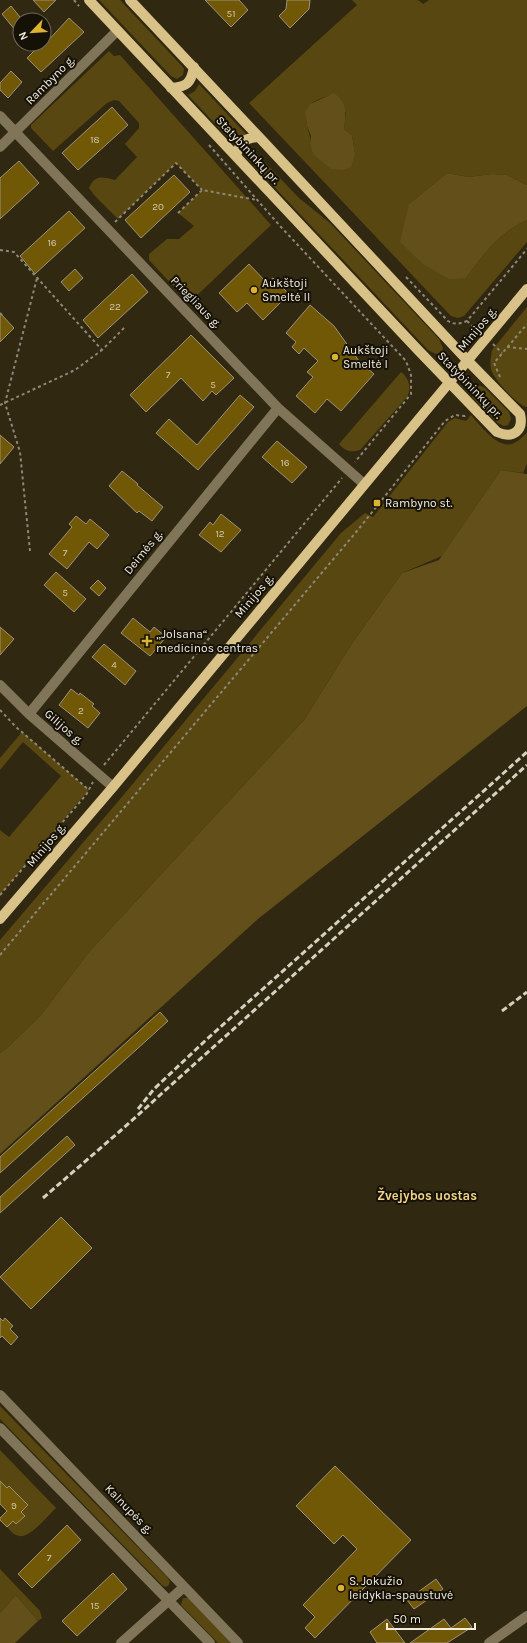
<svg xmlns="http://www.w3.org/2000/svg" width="527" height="1643" font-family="Karla,sans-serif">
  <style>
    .green { fill: #594711; fill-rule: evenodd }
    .forest { fill: #624f19 }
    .building { fill: #715807; stroke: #9d9278 }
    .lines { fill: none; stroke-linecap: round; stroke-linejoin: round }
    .path { stroke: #8d8774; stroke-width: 2; stroke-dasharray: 3 3; stroke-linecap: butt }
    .minor { stroke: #807559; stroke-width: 10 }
    .major { stroke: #d8c287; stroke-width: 10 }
    .rail { stroke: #d5d0c0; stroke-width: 3; stroke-dasharray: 6 3; stroke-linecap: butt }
    .poi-dot { fill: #dcb233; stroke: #151107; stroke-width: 1.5 }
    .labels { text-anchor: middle; stroke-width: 4; stroke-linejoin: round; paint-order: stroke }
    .number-label { font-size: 10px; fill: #d2c8a9 }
    .street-label { font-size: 12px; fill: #f2eddf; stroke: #151107 }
    .poi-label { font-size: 12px; fill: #f2eddf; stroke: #151107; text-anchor: start }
    .neighbourhood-label { font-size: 13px; font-weight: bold; fill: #f2d589; stroke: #151107 }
  </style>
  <rect width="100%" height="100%" fill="#302811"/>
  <path class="green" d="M99,0H120L182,66L184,69L183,75L177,79L171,76Z
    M352,0H418L423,4L429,0H527V185L507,175L492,174L469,177L447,173L409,204L466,278C485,253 497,234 527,220V242L464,316L458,318L451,316L249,103L357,5ZM334,94L346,113L344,129L352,135L355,154L310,143C311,136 308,132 307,125C302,102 316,100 334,94Z
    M109,51L114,56L120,55L271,225L189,303L149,260V254L167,239H179L194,226L178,213L202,190L176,163L118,219L94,195L89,188C95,174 103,177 115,180L137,157L125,144L139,128V123L119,101L114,100L107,103L53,151L31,128V125Z
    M199,84L247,135L240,138L236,146L188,95L195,91Z
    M248,149L253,150L299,198L330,223L439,339L443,348L442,353L436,354L428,350L246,157V151Z
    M527,307V407C518,406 495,380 492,372C489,364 491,357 492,350Z
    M401,372C409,378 412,388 407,397L360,450C351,453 345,451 339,444Z
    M474,386H481L485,388L509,412L511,419L508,425L504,426L498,423L473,398L471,389Z
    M471,415C480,425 499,451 514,443C519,441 523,436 527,433V464L523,473L501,470L442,556L402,573L353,642L304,720L89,952L40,1016L7,1048L0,1053V940L121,798L341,533L365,513L373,517L448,422L455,418L466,421Z
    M22,732L89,790L0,895V830L9,837L61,776L23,742L0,770V758Z
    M0,1406L168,1578L170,1582L168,1586L165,1587L162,1585L0,1419Z
    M0,1450L56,1508C48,1515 28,1542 16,1535C13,1534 10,1530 7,1527L13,1521L16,1524L24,1517L21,1512L28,1505L9,1486L7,1488L0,1481Z
    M0,1569L40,1611L42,1618L38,1621L16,1595L0,1613Z
    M183,1598H188L232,1643H218L181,1605Z"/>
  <path class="forest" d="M334,93C348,103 346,114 344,129L352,135L355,154L351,167L343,170L331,169L313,154L310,143L311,136L307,126L305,112L310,104Z
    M447,173L469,177L492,174L507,175L527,185V220C497,234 485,253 466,278L449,279L423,264L400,242L409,204Z
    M501,470L527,474V706L258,919L0,1154V1053L7,1048L40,1016L89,952L304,720L353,642L402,573L439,560Z
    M16,1595L38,1621L15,1643H0V1613Z"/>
  <path class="building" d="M33,0H56L44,12Z
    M205,0H239L248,10L231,27Z
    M287,0H310L309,9L290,28L279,16L286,9Z
    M11,6L20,17V36L2,14Z
    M69,18L84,32L41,72L27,58L41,44L44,47V45Z
    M11,71L22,82L8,98L0,90V83Z
    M112,107L128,125L78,170L62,153Z
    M19,161L39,183L0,219V178Z
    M174,175L190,192L141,238L125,220Z
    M69,211L85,228L35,274L20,256Z
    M249,264L267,283L273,278L289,294L263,320L247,303L237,312L219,293Z
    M75,269L83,278L69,291L61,282Z
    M132,274L148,292L98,338L83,320Z
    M310,305L334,326L359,361L374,374L341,411L327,399L315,413L296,396L313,377L307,372L318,361L304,348L299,354L292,347L296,342L286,333Z
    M0,313L14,328L0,342Z
    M191,335L234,378L216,395L212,391L203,401L181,378L146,412L130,395Z
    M240,395L254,407L198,470L156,433L169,419L197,445Z
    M0,435L14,447L0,464Z
    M277,441L307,467L292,483L262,457Z
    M122,471L138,484L137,485L163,507L152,521L139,511L137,513L109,486Z
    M221,514L241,530L221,552L199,535L210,522L213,525Z
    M76,516L86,524L90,519L109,535L97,549L89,542L67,569L49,554L72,527L69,524Z
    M56,572L86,599L74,612L44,585Z
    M98,580L106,588L99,596L90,588Z
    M133,618L150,632L154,627L166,637L150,656L121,633Z
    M0,627L14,639L0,655Z
    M104,644L136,671L125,685L92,657Z
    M71,689L79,695L80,693L94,704L92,706L100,713L88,728L59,705Z
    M160,1012L168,1021L0,1173V1157Z
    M67,1136L75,1145L0,1213V1197Z
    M61,1217L92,1248L31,1309L0,1277Z
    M0,1318L3,1321L5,1318L13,1326L10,1329L18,1337L11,1345L2,1336L0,1338Z
    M335,1466L411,1540L315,1638L305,1628L315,1617L303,1605L357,1549L343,1535L334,1544L296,1506Z
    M0,1481L7,1488L9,1486L28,1505L21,1512L25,1516L16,1524L13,1521L7,1527L0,1520V1518L7,1511L0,1504Z
    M67,1525L81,1540L32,1588L18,1574Z
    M113,1573L127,1589L77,1636L62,1621Z
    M436,1579L443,1589L414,1609L407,1600Z
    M465,1618L472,1627L447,1643H410L444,1619L451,1628Z
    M387,1619L405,1643H377L370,1632Z"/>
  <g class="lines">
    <path class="path" d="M74,0L79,6
      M209,145L281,227L406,361L411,375V394L355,462
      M178,213L202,190L257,200
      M115,222L176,163L202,190
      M0,250L14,252L102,350L126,326
      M406,277L448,321C455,325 459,324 467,321L527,249
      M0,313L3,316
      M467,321L478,331
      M493,344L502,353
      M507,347L527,349
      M500,377L494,363L527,324
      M0,405L75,370L102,350
      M30,551L20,452L5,403L37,278
      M0,710L16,727L89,790
      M104,765L342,478
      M0,895L86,795L93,782
      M0,955L357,531L445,421L455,415L465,416L466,415"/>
    <path class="minor" d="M0,116L278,408L364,484
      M0,147L117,31
      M0,685L29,714L113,787
      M29,714L278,408
      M0,1395L238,1643
      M0,1428L210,1643
      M121,1643L184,1587
      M489,1643L527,1616"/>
    <path class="major" d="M89,0L418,350L497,432C513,439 524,431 520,414L468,361L259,137L130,0
      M171,88C187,87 191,83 194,67
      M236,156C240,141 245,138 259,137
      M0,919L113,787L527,289"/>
    <path class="rail" d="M502,1011L527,992
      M138,1109L154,1089L206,1040L527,752
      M43,1198L119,1132L527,765"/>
  </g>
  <g class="poi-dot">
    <circle cx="254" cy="290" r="4"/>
    <circle cx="335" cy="357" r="4"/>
    <rect x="373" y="499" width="8" height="8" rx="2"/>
    <path d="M145 635h4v4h4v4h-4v4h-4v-4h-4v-4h4z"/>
    <circle cx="341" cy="1588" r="4"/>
  </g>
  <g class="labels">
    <g class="number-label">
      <text x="231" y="17">51</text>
      <text x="95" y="143">18</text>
      <text x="158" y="210">20</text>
      <text x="52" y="246">16</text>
      <text x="115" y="310">22</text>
      <text x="168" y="378">7</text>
      <text x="213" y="388">5</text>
      <text x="285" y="466">16</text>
      <text x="220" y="537">12</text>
      <text x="65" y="556">7</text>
      <text x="65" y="596">5</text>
      <text x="114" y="668">4</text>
      <text x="81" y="714">2</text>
      <text x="14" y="1509">9</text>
      <text x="49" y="1561">7</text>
      <text x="95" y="1609">15</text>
    </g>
    <g class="street-label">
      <text transform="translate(50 80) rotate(-45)" y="4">Rambyno g.</text>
      <text transform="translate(248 150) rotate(47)" y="4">Statybininkų pr.</text>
      <text transform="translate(196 302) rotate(46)" y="4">Priegliaus g.</text>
      <text transform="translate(477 329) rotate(-50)" y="4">Minijos g.</text>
      <text transform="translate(470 385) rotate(46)" y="4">Statybininkų pr.</text>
      <text transform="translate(143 552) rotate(-51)" y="4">Deimės g.</text>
      <text transform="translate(254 596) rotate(-50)" y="4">Minijos g.</text>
      <text transform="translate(64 727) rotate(41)" y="4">Gilijos g.</text>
      <text transform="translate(46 845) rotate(-50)" y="4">Minijos g.</text>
      <text transform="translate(129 1509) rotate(46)" y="4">Kalnupės g.</text>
    </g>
    <g class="poi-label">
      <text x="262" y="287">Aukštoji<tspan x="262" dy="14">Smeltė II</tspan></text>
      <text x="343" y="354">Aukštoji<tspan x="343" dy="14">Smeltė I</tspan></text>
      <text x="385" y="507">Rambyno st.</text>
      <text x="156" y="638">„Jolsana“<tspan x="156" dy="14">medicinos centras</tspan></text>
      <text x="349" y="1585">S. Jokužio<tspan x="349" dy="14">leidykla-spaustuvė</tspan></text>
    </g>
    <g class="neighbourhood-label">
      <text x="427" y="1200">Žvejybos uostas</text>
    </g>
  </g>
  <g transform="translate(32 32) rotate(245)"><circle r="19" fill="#151107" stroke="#6d695d"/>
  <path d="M0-3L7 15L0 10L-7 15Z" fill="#dcb233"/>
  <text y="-6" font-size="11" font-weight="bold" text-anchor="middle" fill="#f2eddf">N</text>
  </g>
  <path d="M387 1623v6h88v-6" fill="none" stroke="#f2eddf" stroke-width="2"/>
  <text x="393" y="1623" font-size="12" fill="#f2eddf" stroke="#151107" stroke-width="3" paint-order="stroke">50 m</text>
</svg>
